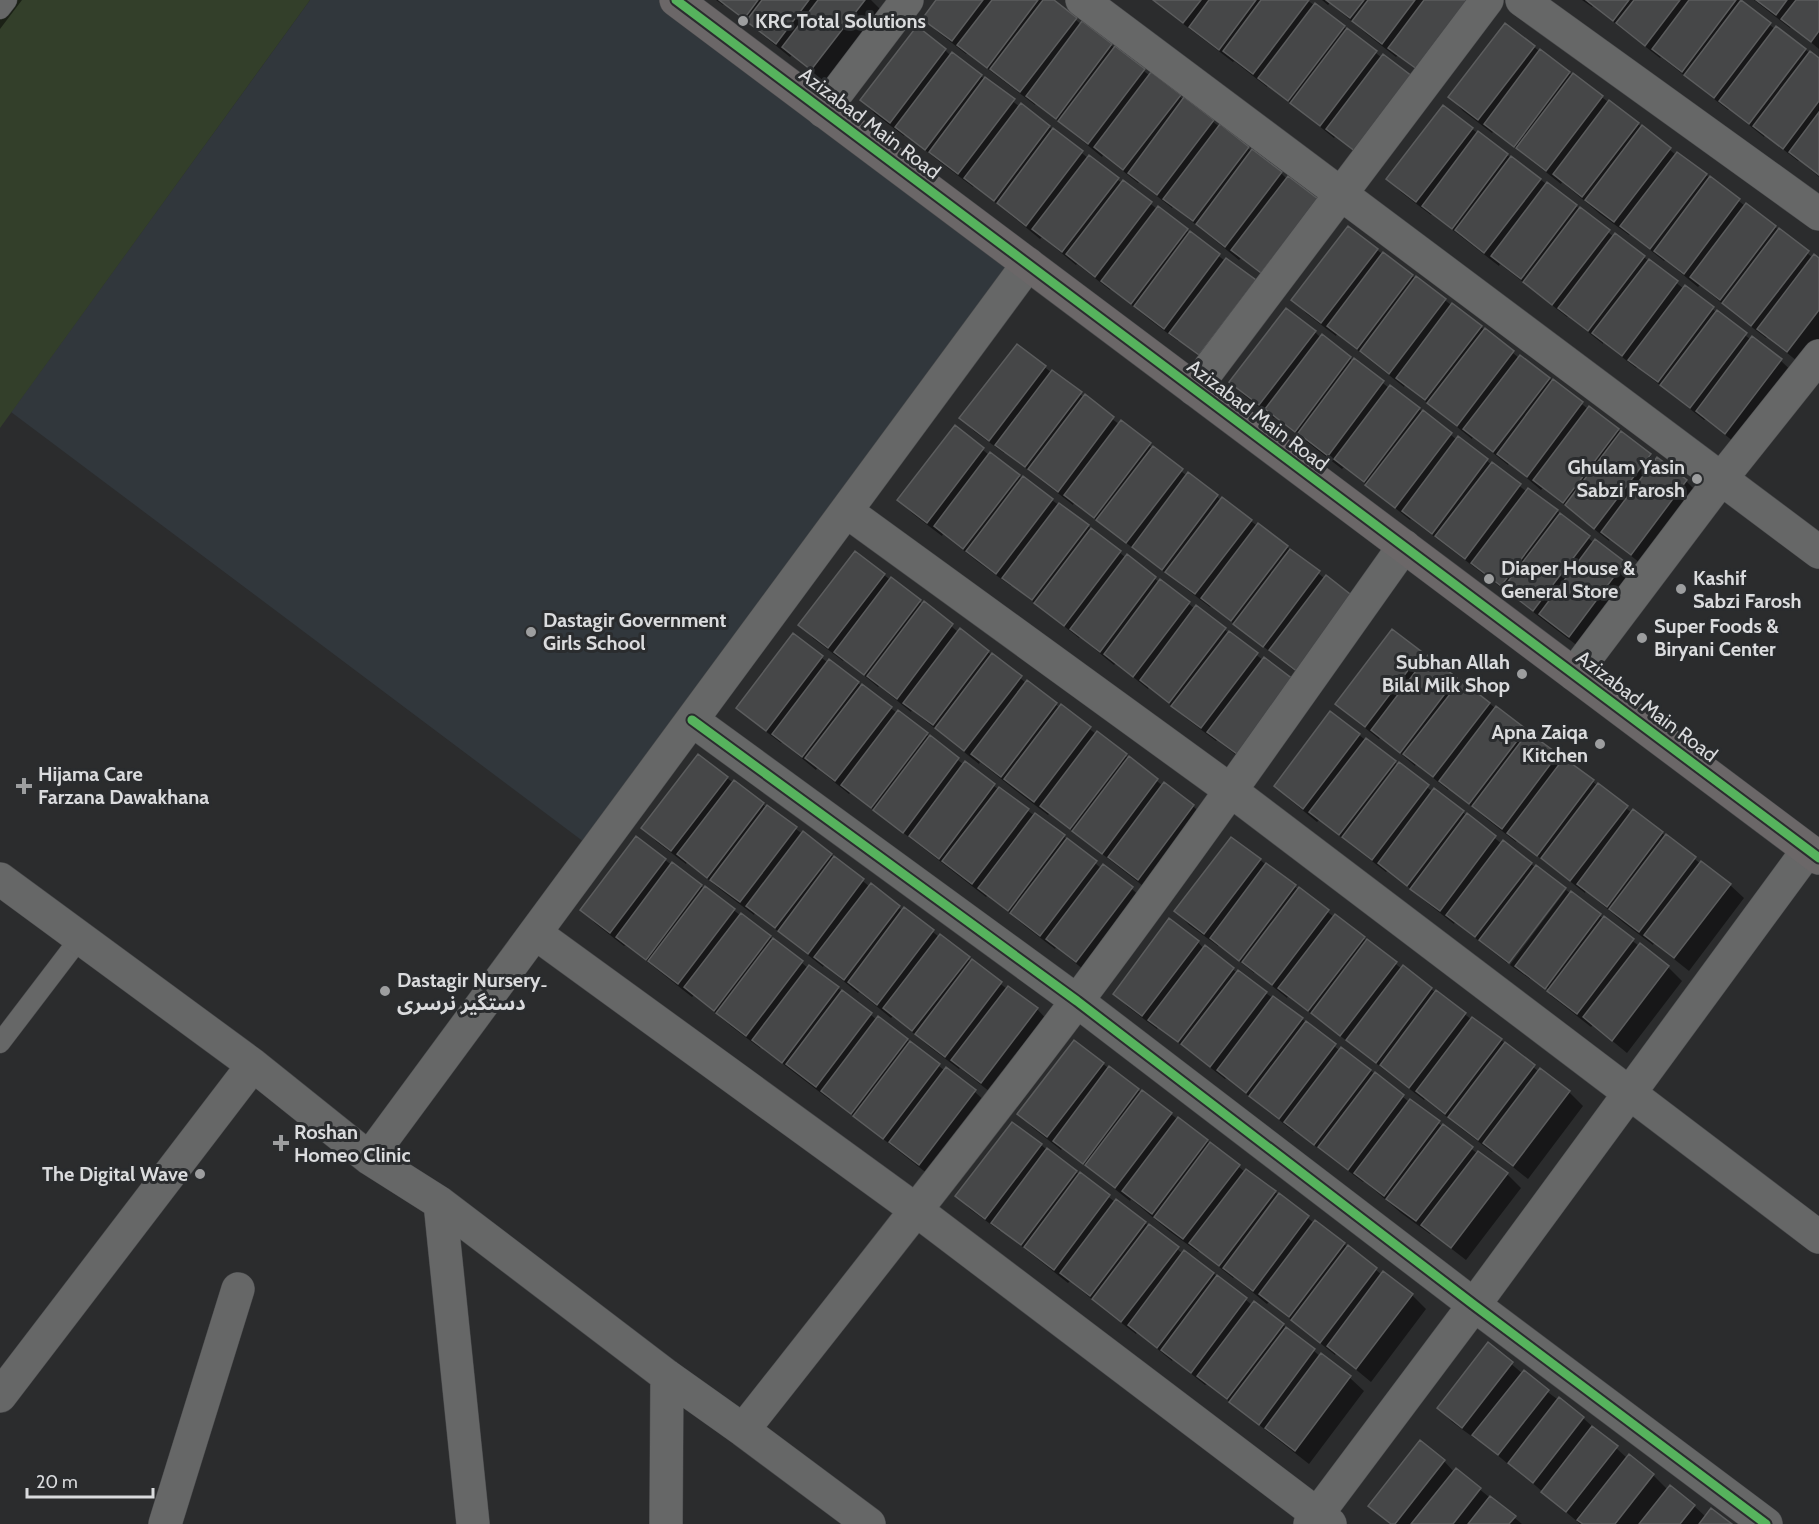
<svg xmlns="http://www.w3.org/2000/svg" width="1819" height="1524" font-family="Cabin,'Noto Sans Arabic',sans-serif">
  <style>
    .built { fill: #31373c }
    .green { fill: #333f2a }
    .shadow { fill: #0007 }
    .building { fill: #464748; stroke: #5c5d5e; stroke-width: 1.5 }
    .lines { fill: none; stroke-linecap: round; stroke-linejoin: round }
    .lane-casing { stroke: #47484a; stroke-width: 21 }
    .street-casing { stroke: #47484a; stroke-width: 34 }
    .secondary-casing { stroke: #47484a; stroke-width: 34 }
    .lane { stroke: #666767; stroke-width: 20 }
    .street { stroke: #666767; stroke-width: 33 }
    .secondary { stroke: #6b6768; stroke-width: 33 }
    .cycleway-casing { stroke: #2a2c2e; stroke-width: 13 }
    .cycleway { stroke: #56b35d; stroke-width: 9 }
    .poi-dot { fill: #9d9e9f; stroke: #2a2c2e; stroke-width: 2 }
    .labels { text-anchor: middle; stroke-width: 6; stroke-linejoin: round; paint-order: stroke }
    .poi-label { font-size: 20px; font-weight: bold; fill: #dadbdd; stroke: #2a2c2e; text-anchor: start }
    .street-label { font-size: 20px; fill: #dadbdd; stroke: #2a2c2e }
  </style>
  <rect width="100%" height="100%" fill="#2b2c2d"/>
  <path class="built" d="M310,0H676L1028,264L596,851L11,412Z"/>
  <path class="green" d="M9,0H310L0,428V11Z"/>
  <path class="shadow" d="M0,0H22L0,29Z
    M716,0H871L881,10L826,83L792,55L790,57L724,4L723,5Z
    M938,0H1051L1082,25L1083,23L1150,76L1180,97L1281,173L1287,179L1276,286L1241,258L1239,260L1173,206L1172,208L1139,182L1138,183L1103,155L1102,157L1036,103L1035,105L967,53L966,54L938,32L924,19Z
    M1152,0H1307L1344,27L1382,58L1371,165L1336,136L1334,138L1268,85L1267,87L1234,61L1233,62Z
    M1322,0H1477L1432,83L1398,55L1396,57L1368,35L1330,3L1328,5Z
    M1582,0H1739L1776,30L1777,28L1819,60V177L1799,160L1798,161L1765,135L1764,137L1729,109L1728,110L1661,57L1660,58L1593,6L1592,7Z
    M1754,0H1819V49L1791,26L1790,28Z
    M1534,47L1638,124L1676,155L1706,175L1745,206L1775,227L1813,258L1819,260V342L1802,365L1767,337L1766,338L1737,316L1700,285L1698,287L1665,260L1664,261L1630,234L1629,235L1600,214L1562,182L1561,184L1494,131L1492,133L1463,111L1450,97Z
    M945,50L951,56L953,54L1020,107L1049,127L1088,158L1122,183L1123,182L1157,209L1158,208L1225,261L1214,368L1179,340L1178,341L1150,320L1111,288L1110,290L1077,264L1076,265L1042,237L1040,239L974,185L973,187L940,162L905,134L904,136L875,114L862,100Z
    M1472,129L1576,206L1614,237L1616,235L1684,289L1685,287L1751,340L1753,339L1781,361L1795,374L1740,447L1706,419L1704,420L1637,367L1636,368L1603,342V344L1568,316L1567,317L1500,264L1499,266L1432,214L1431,215L1402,193L1388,179Z
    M1377,250L1481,327L1519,358L1554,382L1588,409L1618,430L1656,461L1657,459L1686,481L1700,495L1645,567L1610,539L1609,541L1543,488L1541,490L1509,463L1508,465L1473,437L1472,439L1405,385L1404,387L1337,334L1336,336L1307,314L1293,300Z
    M1315,332L1321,338L1322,336L1354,362L1355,361L1389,388L1419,409L1457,440L1458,438L1492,465V464L1527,492L1557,511L1594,543L1596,542L1624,564L1638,577L1583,650L1411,519L1410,520L1344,467L1342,469L1275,417L1274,418L1245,396L1231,382Z
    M1017,346L1120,425L1121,423L1187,476L1189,474L1221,500L1287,547L1325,579L1313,685L1211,606L1210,607L1074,503L1073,505L1005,452L1004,453L975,432L961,418Z
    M955,427L989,455L1088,526L1126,558L1127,556L1160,583L1161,581L1195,609L1225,630L1264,661L1251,767L1217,740L1216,741L1187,719L1149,687L1148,689L1116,663L1114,665L1080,637L1079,638L1012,585L1011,586L978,562L943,534L942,536L913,514L899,500Z
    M884,575L923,605L924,603L958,632L988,652L1026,683L1060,708L1061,707L1096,734L1097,733L1163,786L1164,784L1193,806L1207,820L1152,893L1050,813L1048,815L1015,790L980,762L979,764L912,710L911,712L879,686L878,687L844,659L843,661L814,639L800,625Z
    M794,635L828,663L829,661L897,713L898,712L964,765L965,764L999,790L1064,837L1102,869L1103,867L1132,889L1146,902L1090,975L1056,947L1055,949L1026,927L988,895L986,897L851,792L849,794L817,768L816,770L782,742L781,743L752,721L738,708Z
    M1421,653L1525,730L1563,762L1593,782L1632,813L1634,811L1701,864L1730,885L1744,898L1689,971L1654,943L1653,945L1624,923L1586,891L1585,893L1517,840L1516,842L1488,820L1449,788L1448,790L1416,764L1415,766L1381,737L1379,739L1351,717L1337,704Z
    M1359,735L1433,792L1435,790L1502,844L1531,864L1563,889L1507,963L1455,922L1454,924L1426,902L1388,870L1386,872L1319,820L1317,822L1289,799L1276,786Z
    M727,778L831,855L870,887L903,911L904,910L1007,989L1037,1009L1050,1023L995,1096L960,1068L959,1069L931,1048L893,1016L891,1018L859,992L858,993L824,965L823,967L755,913L754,915L721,890L687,862L686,864L657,842L643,828Z
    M665,860L770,937L808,968L838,988L877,1020L907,1040L945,1071L975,1092L989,1105L933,1178L831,1098L830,1100L761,1047L760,1048L732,1027L694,995L692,997L626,945L624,946L596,924L582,910Z
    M1260,860L1334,917L1335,916L1402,969L1403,967L1436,993L1437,992L1472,1020V1019L1501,1040L1539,1072L1541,1070L1569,1092L1583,1106L1528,1179L1493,1151L1492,1152L1463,1130L1425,1099L1424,1100L1288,996L1287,998L1255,972L1254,973L1219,945L1218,946L1189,925L1176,911Z
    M1566,890L1639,946L1640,945L1668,967L1682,981L1627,1053L1593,1025L1591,1027L1563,1005L1550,995L1552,992L1530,976V979L1510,965Z
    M1198,942L1204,949L1302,1019L1340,1051L1342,1049L1375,1074L1409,1102L1410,1101L1478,1154L1507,1174L1521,1188L1466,1260L1431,1233L1430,1234L1401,1213L1364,1181L1363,1182L1294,1130L1293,1131L1226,1078L1225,1079L1158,1027L1157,1029L1128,1007L1114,993Z
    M1103,1064L1207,1141L1245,1172L1275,1192L1314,1223L1344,1244L1382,1275L1383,1273L1412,1295L1426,1309L1371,1382L1336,1353L1335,1355L1269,1302L1267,1304L1234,1277L1233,1278L1199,1251L1198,1252L1169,1231L1131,1199L1130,1201L1063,1148L1061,1150L1033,1128L1019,1114Z
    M1041,1145L1115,1202L1145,1223L1183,1254L1185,1252L1218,1277L1252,1305L1283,1325L1321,1357L1322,1356L1350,1378L1364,1391L1309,1464L1207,1384L1205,1385L1173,1359L1172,1361L1137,1332L1136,1334L1107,1312L1070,1281L1068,1283L1001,1230L1000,1231L971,1210L957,1196Z
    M1488,1344L1523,1374L1583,1418L1627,1458L1653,1475L1668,1490L1670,1487L1694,1506L1706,1517L1729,1524H1583L1582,1523L1580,1524L1514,1467L1513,1468L1478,1439L1477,1440L1452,1422L1439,1408Z
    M1444,1461L1454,1472L1456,1470L1522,1524H1390L1370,1506Z"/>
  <path class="building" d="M719,0H758L744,19Z
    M762,0H809L776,44L746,21Z
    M818,0H865L811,70L782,47Z
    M936,0H983L952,41L922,19Z
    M992,0H1038L987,68L957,45Z
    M1043,0H1054L1077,18L1020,92L990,69Z
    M1153,0H1201L1183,23Z
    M1209,0H1256L1219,50L1189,27Z
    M1261,0H1309L1253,74L1223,51Z
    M1326,0H1364L1350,18Z
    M1368,0H1415L1382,44L1352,21Z
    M1424,0H1471L1418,70L1388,48Z
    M1586,0H1629L1613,21Z
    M1634,0H1680L1645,46L1616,23Z
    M1689,0H1736L1682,72L1652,49Z
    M1741,0L1771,23L1714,98L1684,75Z
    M1756,0H1787L1776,15Z
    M1796,0H1819V31L1811,42L1781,19Z
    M1315,3L1345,26L1288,101L1258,78Z
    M1082,21L1112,44L1056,119L1026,96Z
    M1505,23L1535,46L1478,120L1448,97Z
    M917,26L946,49L890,123L860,100Z
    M1776,26L1806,49L1749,124L1719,101Z
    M1347,28L1377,51L1320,126L1290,103Z
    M1115,46L1145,69L1088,144L1058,121Z
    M1540,49L1570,72L1514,147L1484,124Z
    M1810,51L1819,58V101L1783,149L1753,126Z
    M952,52L982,75L925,150L895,127Z
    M1383,54L1413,77L1356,152L1326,129Z
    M1151,72L1181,95L1123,170L1094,147Z
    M1573,73L1603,96L1546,171L1516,148Z
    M985,77L1015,99L958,174L929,152Z
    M1184,97L1214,120L1157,195L1128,173Z
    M1609,100L1639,123L1582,197L1553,174Z
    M1021,103L1050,126L994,201L964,178Z
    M1443,105L1473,128L1416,202L1386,179Z
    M1819,112V175L1789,152Z
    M1220,124L1249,147L1193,221L1163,199Z
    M1642,125L1671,148L1614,222L1585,200Z
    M1053,128L1083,151L1026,226L997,203Z
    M1478,131L1508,154L1452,229L1422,206Z
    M1252,149L1282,172L1225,247L1196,224Z
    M1677,152L1707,174L1650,249L1620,226Z
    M1089,155L1119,178L1062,252L1032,229Z
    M1511,156L1541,179L1484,253L1455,230Z
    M1288,176L1318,199L1261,273L1231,250Z
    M1710,176L1740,199L1684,274L1654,251Z
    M1123,180L1152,202L1095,277L1066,254Z
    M1547,182L1577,205L1521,279L1491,256Z
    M1746,203L1776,226L1720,300L1690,277Z
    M1158,206L1188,229L1131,304L1101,281Z
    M1580,207L1610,230L1552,305L1523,282Z
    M1348,226L1378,249L1321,323L1291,300Z
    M1779,228L1809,251L1751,326L1722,303Z
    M1190,231L1220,254L1164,329L1134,306Z
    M1615,233L1645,256L1588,331L1558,308Z
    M1383,252L1413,275L1357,349L1327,326Z
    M1814,254L1819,258V310L1787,352L1757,329Z
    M1226,258L1256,280L1199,355L1169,333Z
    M1649,259L1678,281L1622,356L1592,333Z
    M1416,276L1446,299L1389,374L1360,351Z
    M1685,285L1714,307L1658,382L1628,360Z
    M1452,303L1482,326L1425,400L1396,378Z
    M1286,308L1316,331L1259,405L1229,382Z
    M1717,310L1747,333L1690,408L1660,385Z
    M1485,328L1514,351L1457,426L1427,403Z
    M1322,334L1351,357L1295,432L1265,409Z
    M1752,336L1782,359L1725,434L1696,411Z
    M1017,344L1046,366L989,441L959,418Z
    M1520,355L1550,378L1493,452L1463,429Z
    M1354,358L1384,381L1328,456L1298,433Z
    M1052,370L1082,392L1025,467L995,445Z
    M1553,379L1583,402L1527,477L1497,454Z
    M1390,385L1420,408L1364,482L1334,459Z
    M1085,394L1114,417L1058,492L1028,469Z
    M1589,406L1619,429L1563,503L1533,480Z
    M1423,410L1452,433L1395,508L1365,485Z
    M1121,420L1151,443L1094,518L1064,495Z
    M955,425L984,448L927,523L897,500Z
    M1621,431L1651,454L1594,529L1565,505Z
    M1458,436L1488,459L1432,534L1402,511Z
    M1153,446L1183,469L1126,543L1096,520Z
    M990,452L1020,475L963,549L934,526Z
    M1657,457L1687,480L1631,555L1601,532Z
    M1492,462L1521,484L1465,559L1435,536Z
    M1188,472L1218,495L1162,570L1132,547Z
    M1023,476L1053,499L996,574L966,551Z
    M1528,488L1558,510L1501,586L1471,563Z
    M1222,497L1252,520L1195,594L1165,572Z
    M1059,503L1089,525L1032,600L1002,578Z
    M1560,513L1590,536L1533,611L1503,588Z
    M1258,523L1288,546L1231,621L1201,598Z
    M1091,528L1121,551L1064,626L1034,603Z
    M1595,539L1625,562L1569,637L1539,614Z
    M1290,549L1320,571L1263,647L1233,624Z
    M855,551L885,574L828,648L798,625Z
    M1127,554L1156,577L1100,652L1070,629Z
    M1326,575L1355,598L1299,673L1269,650Z
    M891,577L921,600L864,675L834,652Z
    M1160,579L1190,602L1133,677L1104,654Z
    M924,601L953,624L897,699L867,676Z
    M1196,605L1226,628L1169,703L1140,680Z
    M960,628L989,651L933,725L903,703Z
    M1392,629L1422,652L1365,727L1335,704Z
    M1229,631L1258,653L1201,728L1171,706Z
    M793,633L823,656L766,731L736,708Z
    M992,653L1022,676L964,751L935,728Z
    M1428,655L1457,678L1400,753L1371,730Z
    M1264,657L1294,680L1237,754L1207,732Z
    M829,659L859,682L802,757L772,734Z
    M1027,680L1057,703L1001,777L971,754Z
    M1461,680L1490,703L1433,777L1403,754Z
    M862,684L892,707L835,781L805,758Z
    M1061,704L1091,727L1034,802L1004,779Z
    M1496,706L1526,729L1469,804L1439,781Z
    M898,710L928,733L871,808L841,785Z
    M1330,711L1360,734L1303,809L1274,786Z
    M1097,731L1127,754L1070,829L1040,806Z
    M1528,732L1558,754L1502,829L1472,806Z
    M930,735L959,758L903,833L873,810Z
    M1366,738L1396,761L1339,835L1309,812Z
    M698,754L728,777L671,851L641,828Z
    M1129,756L1158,779L1102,854L1072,831Z
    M1564,758L1594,780L1537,856L1507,833Z
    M965,761L995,784L939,859L909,836Z
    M1399,762L1429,785L1372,860L1342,837Z
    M734,780L764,803L707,878L677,854Z
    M1164,782L1194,805L1138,880L1108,857Z
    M1598,783L1628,806L1570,881L1541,858Z
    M999,787L1029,809L972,884L942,861Z
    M1434,788L1464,811L1407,886L1378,863Z
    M767,805L797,827L740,902L710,880Z
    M1633,809L1663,832L1607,907L1577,884Z
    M1035,813L1065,835L1008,911L978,888Z
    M1467,813L1496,836L1440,911L1410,889Z
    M803,831L832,854L775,928L746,906Z
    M1666,834L1696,857L1639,932L1609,909Z
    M636,836L666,859L610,933L580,910Z
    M1231,837L1261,859L1204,934L1174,911Z
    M1067,838L1097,861L1040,936L1010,913Z
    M1503,840L1532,863L1475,937L1446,915Z
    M834,856L864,879L808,954L778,931Z
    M1701,861L1731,884L1674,958L1644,935Z
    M672,862L702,885L646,960L616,937Z
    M1266,863L1296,885L1239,961L1210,938Z
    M1103,864L1133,887L1076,962L1046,939Z
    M1536,865L1566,888L1509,963L1479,940Z
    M871,883L900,906L844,980L814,957Z
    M705,886L735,909L678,984L648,961Z
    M1299,887L1329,910L1272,985L1242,962Z
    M1571,891L1601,914L1545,989L1515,966Z
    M904,907L934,930L877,1005L848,982Z
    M741,913L771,936L714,1011L684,987Z
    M1335,914L1365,937L1308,1011L1278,988Z
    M1604,916L1634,939L1577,1014L1547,991Z
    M1169,918L1199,941L1142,1016L1113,994Z
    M940,934L970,957L912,1031L883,1008Z
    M773,938L803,961L746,1036L716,1013Z
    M1367,939L1397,962L1340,1036L1311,1013Z
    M1640,943L1669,966L1612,1041L1583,1017Z
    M1205,945L1234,968L1178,1042L1148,1020Z
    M972,959L1002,982L945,1057L915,1034Z
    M809,965L839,987L782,1063L752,1040Z
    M1403,965L1432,988L1376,1063L1346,1040Z
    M1238,970L1267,992L1210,1067L1181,1044Z
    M1008,986L1038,1008L981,1083L951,1060Z
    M842,990L872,1013L816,1087L786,1064Z
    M1436,990L1466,1013L1409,1088L1380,1065Z
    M1273,996L1303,1018L1246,1093L1217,1070Z
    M878,1016L908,1039L851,1114L821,1091Z
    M1472,1017L1502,1039L1445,1114L1416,1091Z
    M1306,1021L1336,1044L1279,1119L1249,1096Z
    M1074,1040L1104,1063L1047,1137L1017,1114Z
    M910,1041L940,1064L883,1139L853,1116Z
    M1505,1042L1535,1065L1478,1140L1448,1117Z
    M1341,1047L1371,1070L1314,1145L1284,1122Z
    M1109,1066L1139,1089L1083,1164L1053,1141Z
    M946,1067L976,1090L919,1165L889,1142Z
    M1540,1068L1570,1091L1513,1166L1483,1143Z
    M1375,1072L1404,1095L1348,1170L1318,1147Z
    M1142,1090L1172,1113L1115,1188L1085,1165Z
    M1410,1099L1440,1121L1384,1196L1354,1173Z
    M1178,1117L1208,1140L1152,1214L1122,1191Z
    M1012,1122L1042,1144L985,1219L955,1196Z
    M1443,1124L1473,1147L1416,1221L1386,1199Z
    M1210,1142L1240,1165L1183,1239L1154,1217Z
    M1047,1148L1077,1171L1021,1245L991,1223Z
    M1478,1151L1508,1173L1451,1248L1421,1225Z
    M1246,1169L1276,1191L1219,1266L1189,1243Z
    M1080,1172L1110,1195L1054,1270L1024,1247Z
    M1279,1193L1309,1216L1253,1291L1223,1268Z
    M1116,1199L1146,1222L1090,1296L1060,1273Z
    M1315,1220L1345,1243L1289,1317L1259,1294Z
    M1149,1224L1179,1247L1121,1322L1092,1299Z
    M1348,1245L1377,1268L1320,1343L1291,1320Z
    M1184,1250L1214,1273L1157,1348L1128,1325Z
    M1383,1271L1413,1294L1356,1369L1327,1346Z
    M1217,1275L1247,1298L1191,1373L1161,1350Z
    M1254,1301L1284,1324L1227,1399L1197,1376Z
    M1286,1327L1315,1349L1259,1425L1229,1402Z
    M1488,1342L1513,1362L1462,1428L1437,1408Z
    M1321,1353L1351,1376L1295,1451L1265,1428Z
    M1524,1370L1549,1390L1498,1455L1472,1435Z
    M1559,1397L1584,1417L1533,1483L1508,1463Z
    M1592,1426L1618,1446L1566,1512L1541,1492Z
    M1420,1440L1445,1460L1395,1524H1391L1368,1506Z
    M1629,1454L1654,1474L1615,1524H1583L1577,1520Z
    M1456,1468L1481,1488L1453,1524H1411Z
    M1670,1485L1695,1505L1680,1524H1639Z
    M1490,1496L1516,1516L1509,1524H1468Z
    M1711,1508L1732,1524H1699Z"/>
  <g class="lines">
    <defs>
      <path id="lane" d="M0,9L7,0
        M0,1043L80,938"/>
      <path id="street" d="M1082,0L1819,552
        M1522,0L1819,214
        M823,111L907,0
        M1194,389L1487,0
        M846,511L1230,790L1819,1237
        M1574,674L1721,479L1819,356
        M692,720L1077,1001L1474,1305L1766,1524
        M0,879L253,1065L369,1158L440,1203L667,1376L743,1430L869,1524
        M535,933L916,1210L1330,1524
        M369,1158L1028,264
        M440,1203L473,1524
        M0,1396L253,1065
        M743,1430C855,1288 968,1146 1077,1001C1189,852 1296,698 1404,546
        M165,1524L238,1289
        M666,1524L667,1376
        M1310,1524L1474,1305L1808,850"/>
      <path id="secondary" d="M676,0L1819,858"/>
    </defs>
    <use href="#lane" class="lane-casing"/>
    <use href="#street" class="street-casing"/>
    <use href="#secondary" class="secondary-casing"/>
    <use href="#lane" class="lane"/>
    <use href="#street" class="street"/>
    <use href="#secondary" class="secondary"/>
    <defs>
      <path id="cycleway" d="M676,0L1819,858
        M692,720L1077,1001L1474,1305L1766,1524"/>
    </defs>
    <use href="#cycleway" class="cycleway-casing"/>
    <use href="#cycleway" class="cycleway"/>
  </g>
  <g class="poi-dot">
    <circle cx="743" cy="21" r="6"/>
    <circle cx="1697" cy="479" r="6"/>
    <circle cx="1489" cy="579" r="6"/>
    <circle cx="1681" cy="589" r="6"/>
    <circle cx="531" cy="632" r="6"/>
    <circle cx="1642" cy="638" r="6"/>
    <circle cx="1522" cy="674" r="6"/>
    <circle cx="1600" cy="744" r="6"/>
    <path d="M21 777h6v6h6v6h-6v6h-6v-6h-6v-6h6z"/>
    <circle cx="385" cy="991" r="6"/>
    <path d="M278 1134h6v6h6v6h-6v6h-6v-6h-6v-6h6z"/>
    <circle cx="200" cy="1174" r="6"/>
  </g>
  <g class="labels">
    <g class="poi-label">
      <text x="755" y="28">KRC Total Solutions</text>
      <text x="1685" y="474" text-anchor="end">Ghulam Yasin<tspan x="1685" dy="23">Sabzi Farosh</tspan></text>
      <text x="1501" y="575">Diaper House &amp;<tspan x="1501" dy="23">General Store</tspan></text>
      <text x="1693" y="585">Kashif<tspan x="1693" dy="23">Sabzi Farosh</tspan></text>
      <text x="543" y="627">Dastagir Government<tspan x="543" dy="23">Girls School</tspan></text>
      <text x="1654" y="633">Super Foods &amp;<tspan x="1654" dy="23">Biryani Center</tspan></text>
      <text x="1510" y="669" text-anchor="end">Subhan Allah<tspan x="1510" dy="23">Bilal Milk Shop</tspan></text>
      <text x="1588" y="739" text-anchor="end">Apna Zaiqa<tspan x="1588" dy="23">Kitchen</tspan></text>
      <text x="38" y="781">Hijama Care<tspan x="38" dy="23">Farzana Dawakhana</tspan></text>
      <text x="397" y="987">Dastagir Nursery۔<tspan x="397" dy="23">دستگیر نرسری</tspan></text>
      <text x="294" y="1139">Roshan<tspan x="294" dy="23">Homeo Clinic</tspan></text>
      <text x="188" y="1181" text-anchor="end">The Digital Wave</text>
    </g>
    <g class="street-label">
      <text transform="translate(870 123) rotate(37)" y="7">Azizabad Main Road</text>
      <text transform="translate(1258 415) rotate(37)" y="7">Azizabad Main Road</text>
      <text transform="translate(1647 706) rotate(37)" y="7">Azizabad Main Road</text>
    </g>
  </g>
  <path d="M27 1488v9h126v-9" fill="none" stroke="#dadbdd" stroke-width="3"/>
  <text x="36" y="1488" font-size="18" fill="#dadbdd" stroke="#2a2c2e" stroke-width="4.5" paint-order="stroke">20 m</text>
</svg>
